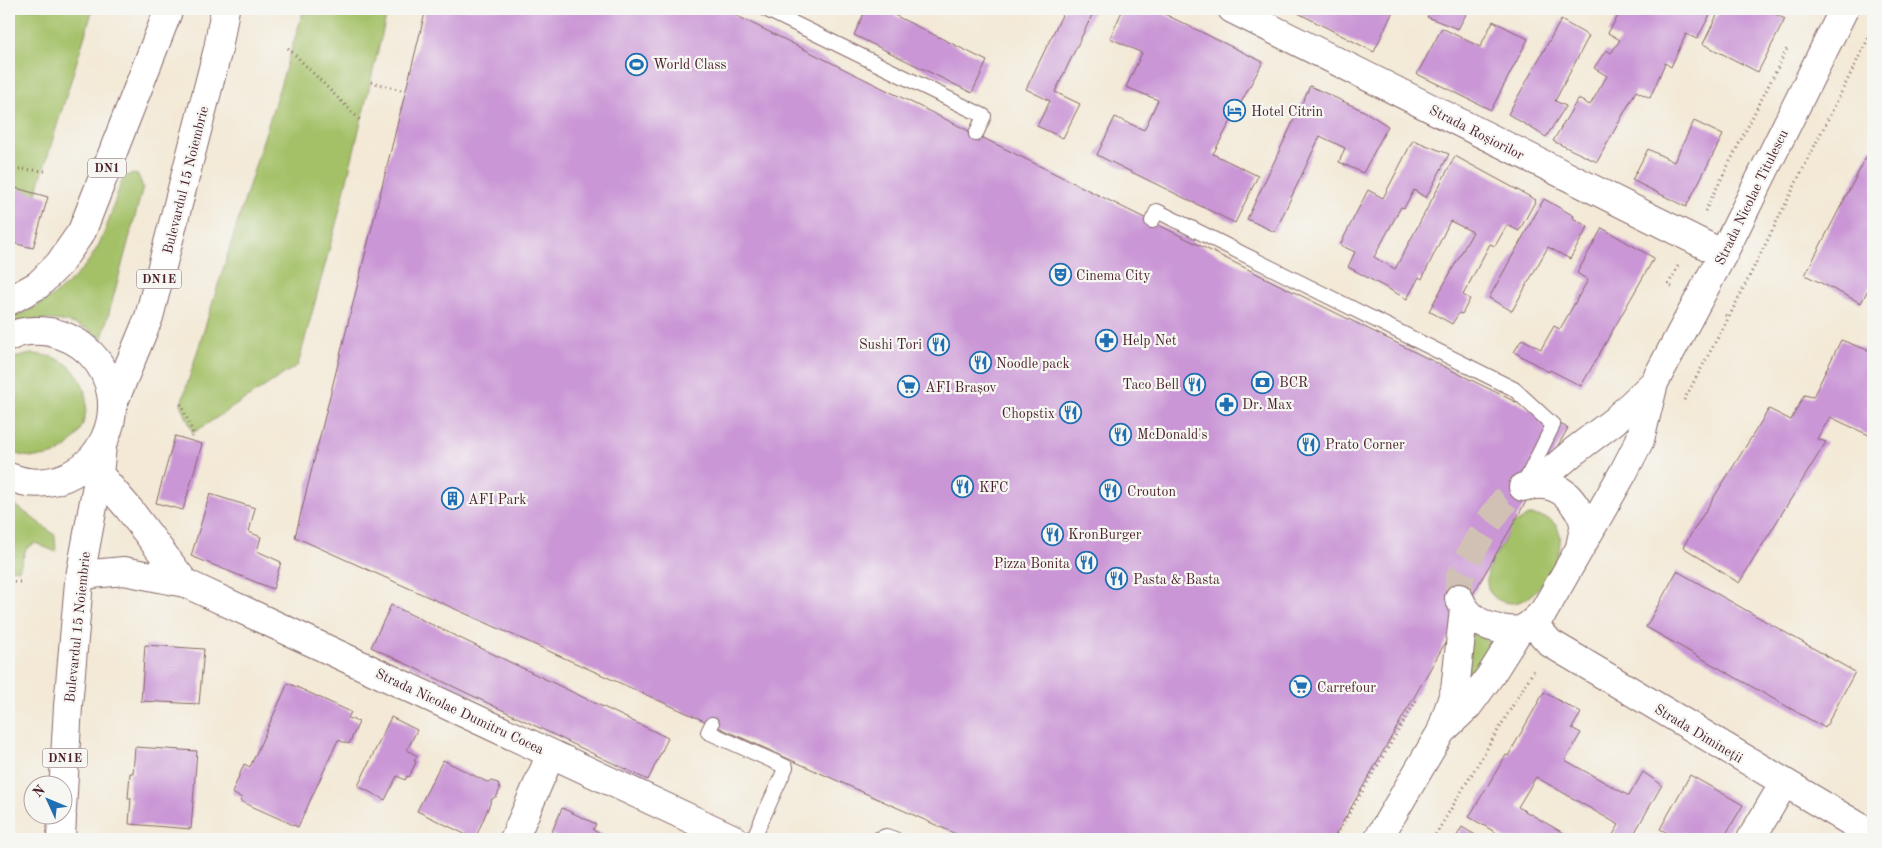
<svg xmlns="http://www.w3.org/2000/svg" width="1882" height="848" font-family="'Old Standard TT',serif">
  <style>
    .green { fill: #a4c168; stroke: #77704a }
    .building { fill: #ca96d6 }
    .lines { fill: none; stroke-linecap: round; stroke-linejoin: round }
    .secondary-tunnel { stroke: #d1c1b4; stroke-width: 28; stroke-dasharray: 28 14; stroke-linecap: butt }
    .lane-casing { stroke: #856667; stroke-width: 16 }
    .street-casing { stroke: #856667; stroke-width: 30 }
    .secondary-casing { stroke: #856667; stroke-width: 30 }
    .primary-casing { stroke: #856667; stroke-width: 30 }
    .path { stroke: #856667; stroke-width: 3; stroke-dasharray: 1 4; stroke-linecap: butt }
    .lane { stroke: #fff; stroke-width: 14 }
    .street { stroke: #fff; stroke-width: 28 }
    .secondary { stroke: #fff; stroke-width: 28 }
    .primary { stroke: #fff; stroke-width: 28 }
    .labels { text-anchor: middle; stroke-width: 4.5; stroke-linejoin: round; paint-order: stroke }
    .shield { fill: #f6f6f2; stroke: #7e6067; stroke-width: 1 }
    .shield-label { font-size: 12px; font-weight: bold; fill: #4a1f2b }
    .poi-label { font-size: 14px; fill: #4a1f2b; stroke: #f6f6f2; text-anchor: start }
    .street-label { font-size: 14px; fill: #4a1f2b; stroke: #f6f6f2 }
  </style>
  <rect width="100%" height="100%" fill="#f6f6f2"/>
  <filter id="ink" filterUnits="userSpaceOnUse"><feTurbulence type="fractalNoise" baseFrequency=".02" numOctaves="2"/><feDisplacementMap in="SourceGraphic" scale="10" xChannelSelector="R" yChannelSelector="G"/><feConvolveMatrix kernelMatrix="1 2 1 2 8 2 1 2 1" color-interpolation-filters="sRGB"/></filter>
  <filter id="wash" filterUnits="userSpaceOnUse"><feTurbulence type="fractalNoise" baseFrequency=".0096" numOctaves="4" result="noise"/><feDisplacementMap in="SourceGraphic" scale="20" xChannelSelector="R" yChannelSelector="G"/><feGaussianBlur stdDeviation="1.12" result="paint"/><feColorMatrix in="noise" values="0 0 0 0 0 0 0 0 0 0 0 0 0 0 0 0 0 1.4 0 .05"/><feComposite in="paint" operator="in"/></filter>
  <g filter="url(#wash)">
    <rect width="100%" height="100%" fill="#f3e9d6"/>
    <path class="green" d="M9,9H93L23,236L9,231Z
      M304,9H388L339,213L298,365L193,433L181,404Z
      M131,174L138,175L143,187L102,339C73,316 44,318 9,323V318C42,309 80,279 97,248C108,228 113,205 121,183L124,177Z
      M31,354C43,355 55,356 65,363C104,389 86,457 38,457C28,457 17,456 9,450V362L14,358Z
      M14,504L55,535L56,552L35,543L26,549L19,570L9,569V525Z
      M1530,515C1538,516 1549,517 1555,524C1574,545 1537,605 1511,603C1489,602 1482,584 1490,565C1493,558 1498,551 1502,545C1505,539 1508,530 1513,525C1517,521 1525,518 1530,515Z
      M1470,632L1499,646L1468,686Z"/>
    <g id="blocks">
      <path class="building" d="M426,9H723L1568,428L1333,839H967L295,537Z
        M866,9H884V10L987,61L972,93L854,35Z
        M1065,9H1095L1055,92L1080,104L1063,138L1037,126L1050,101L1026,89Z
        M1123,9H1154L1263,62L1213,154L1258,176L1235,223L1097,155L1115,117L1144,130L1158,100L1126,87L1142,53L1110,38Z
        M1298,9H1394L1374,52L1296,12Z
        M1431,9H1469L1458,29L1427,17Z
        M1622,9H1713L1697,39L1686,34L1671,67L1665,63L1650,98L1636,91L1597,162L1553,141L1578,99L1590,105L1607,76L1594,68L1606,50L1611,53L1620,40L1608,33Z
        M1720,9H1765L1785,19L1758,72L1703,44Z
        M1561,20L1589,36L1555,101L1566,106L1546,137L1508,114Z
        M1493,21L1528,39L1491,110L1417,74L1442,28L1480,47Z
        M1310,86L1364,111L1388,126L1363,173L1339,162L1345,148L1320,136L1275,232L1247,219Z
        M1694,121L1723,135L1686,207L1632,180L1648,149L1674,162Z
        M1413,140L1449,154L1426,198L1414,190L1404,208L1401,207L1374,257L1395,269L1455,156L1536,200L1519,231L1507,225L1495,246L1490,244L1463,295L1470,299L1462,314L1459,313L1452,324L1429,311L1473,232L1450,221L1422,279L1419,277L1407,299L1348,267L1355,252L1340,245L1368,190L1383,198Z
        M1871,148L1873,149V280L1861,303L1805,275Z
        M16,188L48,197L33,248L9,242V215Z
        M1544,199L1574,216L1573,218L1588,227L1570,259L1548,247L1512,311L1489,298Z
        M1602,228L1654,258L1581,386L1550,370L1549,372L1514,352L1522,339L1541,349L1554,326L1560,329L1588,280L1577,273Z
        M1841,340L1873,352V437L1830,417L1817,439L1826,442L1739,583L1683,547L1769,409L1791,420L1804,395L1813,397Z
        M175,436L202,444L183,510L156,503Z
        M210,494L255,508L249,532L261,537L257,551L281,562L273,589L191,556Z
        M1677,571L1855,672L1825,728L1646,627Z
        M391,605L668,738L648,780L371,647Z
        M145,645L204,649L199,704L141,701Z
        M288,683L351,712L348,718L359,722L349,744L338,740L298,827L240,801L242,798L232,793L244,764L250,767Z
        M1544,692L1581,713L1572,728L1581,733L1565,760L1629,796L1643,772L1662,785L1631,839H1610L1619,825L1536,777L1518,807L1574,839H1507L1469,817L1506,755L1508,756Z
        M391,717L417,730L407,750L417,756L414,761L416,762L409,777L407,776L405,780L397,776L385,800L358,786Z
        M135,747L197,751L191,829L129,824L131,798H128L130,773H133Z
        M443,760L487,782L491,781L498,783L500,789L497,796L492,799L475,839L417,811Z
        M1690,775L1743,805L1723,839H1679L1660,829Z
        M562,808L596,824L593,830L612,839H559L551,834Z
        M1462,827L1482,839H1455Z"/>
    </g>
  </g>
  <g filter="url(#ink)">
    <use href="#blocks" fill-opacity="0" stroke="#856667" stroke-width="1"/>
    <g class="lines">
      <path class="secondary-tunnel" d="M1459,598V579L1473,549L1489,522L1505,500L1522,487"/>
      <defs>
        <path id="lane" d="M765,9L984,116L976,134
          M1152,221L1157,211L1514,389L1553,425L1523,486
          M712,724L708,732L786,767L753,839
          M878,839L886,836L895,839"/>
        <path id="street" d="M1232,9L1723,254
          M99,474L129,509L185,583
          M81,575L124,571L185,583L734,839
          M1532,623L1550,643L1873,835
          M514,839L551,754
          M1751,839L1784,783"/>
        <path id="secondary" d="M1537,483L1573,452L1614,421L1654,383
          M1523,487C1548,481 1564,487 1577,509C1581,514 1584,521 1584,527C1583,534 1581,541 1580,547
          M1459,598C1468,619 1485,628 1508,630C1512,630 1516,631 1520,630C1530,627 1537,618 1544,611L1623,473L1640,440L1654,383L1723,254L1844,9
          M1445,728L1468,706L1490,676L1519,630
          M1378,839L1441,732L1455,690L1464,609"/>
        <path id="primary" d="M9,301L38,285L59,264L82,231L169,9
          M9,337C21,330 36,330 50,332C65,335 79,342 90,353C140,403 99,491 27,482C21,481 15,479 9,477
          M113,404L149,317L218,49L225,9
          M62,810L68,706L79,582L99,474L102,446
          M61,839L62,816"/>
      </defs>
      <use href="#lane" class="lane-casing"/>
      <use href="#street" class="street-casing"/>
      <use href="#secondary" class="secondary-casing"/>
      <use href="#primary" class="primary-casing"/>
      <path class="path" d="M288,48L361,121
        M371,82L405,91
        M9,168L45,171
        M1705,211L1788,47
        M1672,287L1668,285L1678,266
        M1725,315L1729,317L1873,29
        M1684,400L1729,317
        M181,404L193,433L191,441
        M9,582H23
        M1334,839L1417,699
        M1433,839L1534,670"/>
      <use href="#lane" class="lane"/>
      <use href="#street" class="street"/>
      <use href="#secondary" class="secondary"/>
      <use href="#primary" class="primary"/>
    </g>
  </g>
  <defs>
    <symbol id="stadium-ring" viewBox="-11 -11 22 22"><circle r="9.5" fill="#f6f6f2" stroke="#1f6fb2" stroke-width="1.5"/><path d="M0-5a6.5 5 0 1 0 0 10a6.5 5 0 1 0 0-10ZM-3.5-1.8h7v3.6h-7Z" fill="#1f6fb2"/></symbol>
    <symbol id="hotel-ring" viewBox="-11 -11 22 22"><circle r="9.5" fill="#f6f6f2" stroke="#1f6fb2" stroke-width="1.5"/><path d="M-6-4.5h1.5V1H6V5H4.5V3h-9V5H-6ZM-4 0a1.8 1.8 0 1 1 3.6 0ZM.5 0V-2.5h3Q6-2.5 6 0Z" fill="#1f6fb2"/></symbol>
    <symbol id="theatre-ring" viewBox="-11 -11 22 22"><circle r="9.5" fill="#f6f6f2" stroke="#1f6fb2" stroke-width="1.5"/><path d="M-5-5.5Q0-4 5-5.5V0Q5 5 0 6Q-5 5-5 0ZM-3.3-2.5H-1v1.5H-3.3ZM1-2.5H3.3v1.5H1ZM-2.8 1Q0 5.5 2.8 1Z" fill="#1f6fb2"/></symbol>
    <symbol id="pharmacy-ring" viewBox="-11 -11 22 22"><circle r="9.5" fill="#f6f6f2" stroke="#1f6fb2" stroke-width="1.5"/><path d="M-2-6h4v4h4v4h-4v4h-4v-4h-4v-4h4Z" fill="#1f6fb2"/></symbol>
    <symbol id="restaurant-ring" viewBox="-11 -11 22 22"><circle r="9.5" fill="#f6f6f2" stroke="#1f6fb2" stroke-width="1.5"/><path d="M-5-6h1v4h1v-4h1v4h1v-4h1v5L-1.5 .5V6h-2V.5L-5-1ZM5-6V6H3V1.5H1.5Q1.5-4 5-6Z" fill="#1f6fb2"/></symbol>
    <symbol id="bank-ring" viewBox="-11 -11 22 22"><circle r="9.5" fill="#f6f6f2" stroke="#1f6fb2" stroke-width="1.5"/><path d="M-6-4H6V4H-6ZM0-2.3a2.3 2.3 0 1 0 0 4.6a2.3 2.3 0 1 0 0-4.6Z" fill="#1f6fb2"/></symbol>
    <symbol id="supermarket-ring" viewBox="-11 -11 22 22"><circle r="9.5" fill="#f6f6f2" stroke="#1f6fb2" stroke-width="1.5"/><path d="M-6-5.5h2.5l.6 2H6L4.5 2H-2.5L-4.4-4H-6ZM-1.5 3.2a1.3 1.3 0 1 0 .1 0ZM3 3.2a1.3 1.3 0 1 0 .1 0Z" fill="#1f6fb2"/></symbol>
    <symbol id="building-ring" viewBox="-11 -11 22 22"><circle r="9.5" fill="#f6f6f2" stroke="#1f6fb2" stroke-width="1.5"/><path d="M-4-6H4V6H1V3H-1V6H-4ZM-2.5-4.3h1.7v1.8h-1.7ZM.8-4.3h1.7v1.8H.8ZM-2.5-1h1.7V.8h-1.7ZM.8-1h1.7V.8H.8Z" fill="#1f6fb2"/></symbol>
  </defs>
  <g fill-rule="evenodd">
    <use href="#stadium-ring" x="624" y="52" width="25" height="25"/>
    <use href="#hotel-ring" x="1222" y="98" width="25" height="25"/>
    <use href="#theatre-ring" x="1048" y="262" width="25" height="25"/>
    <use href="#pharmacy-ring" x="1094" y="328" width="25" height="25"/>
    <use href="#restaurant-ring" x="926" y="332" width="25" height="25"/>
    <use href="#restaurant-ring" x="968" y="350" width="25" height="25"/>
    <use href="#bank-ring" x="1250" y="370" width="25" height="25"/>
    <use href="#restaurant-ring" x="1182" y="372" width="25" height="25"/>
    <use href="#supermarket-ring" x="896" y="374" width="25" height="25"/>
    <use href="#pharmacy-ring" x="1214" y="392" width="25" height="25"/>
    <use href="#restaurant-ring" x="1058" y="400" width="25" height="25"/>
    <use href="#restaurant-ring" x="1108" y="422" width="25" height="25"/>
    <use href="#restaurant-ring" x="1296" y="432" width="25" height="25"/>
    <use href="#restaurant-ring" x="950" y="474" width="25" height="25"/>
    <use href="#restaurant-ring" x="1098" y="478" width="25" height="25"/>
    <use href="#building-ring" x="440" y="486" width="25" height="25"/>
    <use href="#restaurant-ring" x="1040" y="522" width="25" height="25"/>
    <use href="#restaurant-ring" x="1074" y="550" width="25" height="25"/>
    <use href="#restaurant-ring" x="1104" y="566" width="25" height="25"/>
    <use href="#supermarket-ring" x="1288" y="674" width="25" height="25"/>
  </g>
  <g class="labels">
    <g class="shield">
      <rect x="88" y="158.5" width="38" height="19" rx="4"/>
      <rect x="136.5" y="269.5" width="45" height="19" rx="4"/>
      <rect x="42.5" y="748.5" width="45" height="19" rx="4"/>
    </g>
    <g class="shield-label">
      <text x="107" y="172">DN1</text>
      <text x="159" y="283">DN1E</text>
      <text x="65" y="762">DN1E</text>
    </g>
    <g class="poi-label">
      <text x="653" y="69">World Class</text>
      <text x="1251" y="116">Hotel Citrin</text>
      <text x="1076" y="280">Cinema City</text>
      <text x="1122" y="345">Help Net</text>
      <text x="922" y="349" text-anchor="end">Sushi Tori</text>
      <text x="996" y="368">Noodle pack</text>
      <text x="1279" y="387">BCR</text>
      <text x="1179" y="389" text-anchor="end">Taco Bell</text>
      <text x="925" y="392">AFI Brașov</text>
      <text x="1242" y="409">Dr. Max</text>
      <text x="1055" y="418" text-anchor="end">Chopstix</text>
      <text x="1137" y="439">McDonald's</text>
      <text x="1325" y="449">Prato Corner</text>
      <text x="979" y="492">KFC</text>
      <text x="1127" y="496">Crouton</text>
      <text x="468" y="504">AFI Park</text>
      <text x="1068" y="539">KronBurger</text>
      <text x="1070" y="568" text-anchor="end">Pizza Bonita</text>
      <text x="1133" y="584">Pasta &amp; Basta</text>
      <text x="1317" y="692">Carrefour</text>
    </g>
    <g class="street-label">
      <text transform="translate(1477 132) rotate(27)" y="5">Strada Roșiorilor</text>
      <text transform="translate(185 180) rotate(-76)" y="5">Bulevardul 15 Noiembrie</text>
      <text transform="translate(1751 197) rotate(-64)" y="5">Strada Nicolae Titulescu</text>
      <text transform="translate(77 627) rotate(-84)" y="5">Bulevardul 15 Noiembrie</text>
      <text transform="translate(460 711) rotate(25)" y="5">Strada Nicolae Dumitru Cocea</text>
      <text transform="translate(1699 733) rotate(31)" y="5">Strada Dimineții</text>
    </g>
  </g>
  <rect width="1882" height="848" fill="none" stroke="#f6f6f2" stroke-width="30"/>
  <g transform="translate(48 800) rotate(314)"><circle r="24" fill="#f6f6f2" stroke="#b1a0a2"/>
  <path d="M0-4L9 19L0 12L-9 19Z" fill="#1f6fb2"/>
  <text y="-8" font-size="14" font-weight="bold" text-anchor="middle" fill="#4a1f2b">N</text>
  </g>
</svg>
